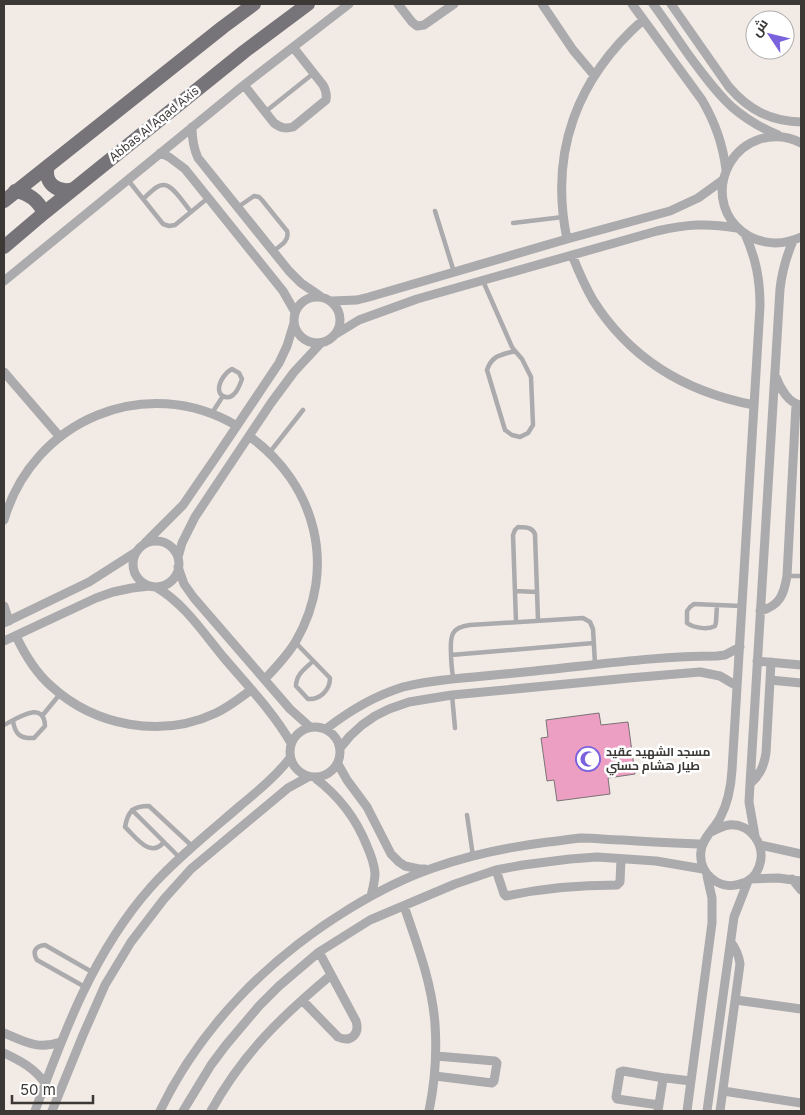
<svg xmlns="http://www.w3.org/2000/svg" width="805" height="1115" font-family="Inter,Cairo,sans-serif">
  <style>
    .building { fill: #ec9fc3; stroke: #7b7376 }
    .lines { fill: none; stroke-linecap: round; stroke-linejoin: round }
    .service { stroke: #abaaad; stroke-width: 4.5 }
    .minor { stroke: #abaaad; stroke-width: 9 }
    .primary { stroke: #767479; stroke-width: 14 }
    .labels { text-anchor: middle; stroke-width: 5; stroke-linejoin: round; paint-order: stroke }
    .street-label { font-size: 12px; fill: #3b3836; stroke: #fff }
    .poi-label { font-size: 12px; font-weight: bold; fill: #3b3836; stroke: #fff; text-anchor: start }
  </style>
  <rect width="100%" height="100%" fill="#f2eae5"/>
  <path class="building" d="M599,713L601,725L628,722L635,774L608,778L610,794L557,801L554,780L547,781L541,738L548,737L546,720Z"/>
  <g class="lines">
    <path class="service" d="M265,112L314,73
      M128,180L163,224L169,226L175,225L208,198
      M143,199C149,194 156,185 163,185C172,183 185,205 191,212
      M238,207L254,196L259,197L262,200L287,231C290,241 280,246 273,251
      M435,211L454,272
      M513,223L563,217
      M483,281L512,347L515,351
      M515,351L522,359L531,377L533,425L528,433L520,437L512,435L505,430L487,370C492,355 501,355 515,351Z
      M232,369L239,373L242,379C240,384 238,391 234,394C229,400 219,397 219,389C219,381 226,372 232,369Z
      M212,413L223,396
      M270,452L303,410
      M788,576H801
      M515,591L537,592
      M717,605L716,622L715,626C708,630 694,628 687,623V611L690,607L694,604L741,606
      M516,622L513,535L515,530L518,527C525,528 531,526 535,534L538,620
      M295,642L330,678C330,690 320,700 308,699L296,686C296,674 306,668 313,661
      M451,655L594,643
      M453,678C452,670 451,662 451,654C450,636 451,627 470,625L583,618L590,622L593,629L595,664
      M452,695L455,728
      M42,716L60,694
      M4,725C16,719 44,699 45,726L34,738C20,739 15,734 13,721
      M132,810L180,858
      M467,815L473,856
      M164,842C150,859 136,837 125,827C128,811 133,806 149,806L192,846
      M85,987L37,960C32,952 35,946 45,945L92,972"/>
    <path class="minor" d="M398,4L412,22L417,26L424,25L454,4
      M542,4L573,50L594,75
      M632,4L702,100C715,122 723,144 726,170
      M653,4C665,20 676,37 688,54C702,73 715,91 732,107C746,119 761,128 778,135
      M671,4L729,87C749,110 770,121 801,122
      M244,85L274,123C281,128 285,129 293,127L326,100C327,94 326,90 323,85L293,47
      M192,127C192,138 193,147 198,158L289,271L301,283L320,296
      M801,143C788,136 774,135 760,139C748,143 737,151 730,163C703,211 751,260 801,237
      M160,153L169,157L185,169L275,281L283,291L295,312
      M567,239C549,152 577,78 643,20
      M572,255C578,270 585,286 593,300C630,359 686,392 754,405
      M4,281L244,85L349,4
      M294 320a23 23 0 1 1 46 0a23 23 0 1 1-46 0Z
      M332,301L357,300L369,297L567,239L670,211L698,198L723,180
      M336,334L359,320L417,299L657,231C687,224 707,223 737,228
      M4,372L60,437
      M776,377C780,388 789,404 801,405
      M249,436C316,484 338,568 296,641C288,655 276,667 265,679
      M4,520C33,420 146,372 237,426
      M133 564a23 23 0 1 1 46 0a23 23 0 1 1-46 0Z
      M145,543L183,505L216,457L279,363L287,346L294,323
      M178,557L182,543L195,517L271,403L294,372L321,343
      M178,567L184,584L194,598L290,709L310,727
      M156,587C185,604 204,634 225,659C248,686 273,712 291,743
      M4,606L9,621
      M760,611C780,606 784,594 787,576L796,405
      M4,623L89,582L136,552
      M16,636C25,655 35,672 51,686C95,726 161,739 216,713C229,707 240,698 251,690
      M4,641L96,598L113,592L132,588L150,586
      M757,661L801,665
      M770,680L801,683
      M290 752a25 25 0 1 1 50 0a25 25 0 1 1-50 0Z
      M326,729C349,711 374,696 403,687C426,681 450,679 474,677C494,675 515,673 535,671C596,665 655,656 717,656L725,655L740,647
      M340,748L350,736L362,725L375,716L389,709L409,702L452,695L629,678L700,672L720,676L737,686
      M338,764L347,780L367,807L391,854L399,862L405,866L419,869H425
      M315,778C339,796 356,818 367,846C371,855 374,863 375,873C375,881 373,888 371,896
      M750,784C760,775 764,766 766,753L771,662
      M711,832C717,829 722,826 729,825C751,823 767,846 759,867C756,875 749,882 740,884C719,891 698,873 701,851C702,839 714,829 720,818C728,803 731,787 732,770L760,306C760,279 756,259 745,234
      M755,836L749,802L750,784L780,289C782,272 786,257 793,241
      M760,845L801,854
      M496,870L504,894L506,896C543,888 579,885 617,885L620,882L621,859
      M750,879L778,878L801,881
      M792,879L801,890
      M404,906C417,944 432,983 435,1024C437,1053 435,1082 429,1111
      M302,1000L338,1037C351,1043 360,1034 356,1021L319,952
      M736,1000L801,1009
      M4,1033C26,1042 37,1050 61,1042
      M4,1053C21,1061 34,1068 45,1083
      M435,1076L492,1083L494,1081L497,1063L495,1061L436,1056
      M723,1091L801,1103
      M659,1105L617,1099L616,1097L620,1073V1072L623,1071L664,1078
      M35,1111C64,1032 94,951 151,887C178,857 211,831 241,805C259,790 276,776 290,758
      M52,1111L83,1035L105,985L131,942L164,899L191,869L288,788L308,777
      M160,1111C201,1026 269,958 349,909C375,893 404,878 433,868C470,855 509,847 548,842C559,841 570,839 581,838C595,838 609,840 623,840C649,842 676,843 702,844
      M183,1111L211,1065L226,1045L259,1006L279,986L319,952L370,920L455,884L496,870L523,865L570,859L597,857L656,861L703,869
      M211,1111C243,1053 281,1017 331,975
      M658,1111L663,1079L666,1078L691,1081
      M687,1111L712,923V898L707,876
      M707,1111L734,917L748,881
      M720,1111L740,964C739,955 736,949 731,942"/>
    <path class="primary" d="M48,166C43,183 58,194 74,189
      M15,191C29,193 38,200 44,213
      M4,201L223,27L254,4
      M4,247L44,213L245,51L308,4"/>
  </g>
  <defs>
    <symbol id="mosque-ring" viewBox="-11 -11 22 22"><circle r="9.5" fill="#fff" stroke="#7b62dd" stroke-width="1.5"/><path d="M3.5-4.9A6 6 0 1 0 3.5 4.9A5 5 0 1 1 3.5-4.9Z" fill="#7b62dd"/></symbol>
  </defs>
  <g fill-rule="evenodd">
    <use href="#mosque-ring" x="574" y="745" width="28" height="28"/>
  </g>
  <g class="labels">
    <g class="street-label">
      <text transform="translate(154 124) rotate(-39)" y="4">Abbas Al Aqad Axis</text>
    </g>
    <g class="poi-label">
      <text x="606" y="756">مسجد الشهيد عقيد<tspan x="606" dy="14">طيار هشام حسني</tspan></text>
    </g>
  </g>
  <rect width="805" height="1115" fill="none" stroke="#3b3836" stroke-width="10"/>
  <g transform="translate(770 35) rotate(305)"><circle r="24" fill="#ffffff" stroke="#b1afaf"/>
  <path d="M0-4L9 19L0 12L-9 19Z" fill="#7b62dd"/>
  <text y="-8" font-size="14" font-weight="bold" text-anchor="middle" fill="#3b3836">ش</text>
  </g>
  <path d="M12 1095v8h81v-8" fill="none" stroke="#3b3836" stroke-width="2.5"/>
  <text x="20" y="1095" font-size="15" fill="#3b3836" stroke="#ffffff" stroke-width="4" paint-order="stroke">50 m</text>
</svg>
